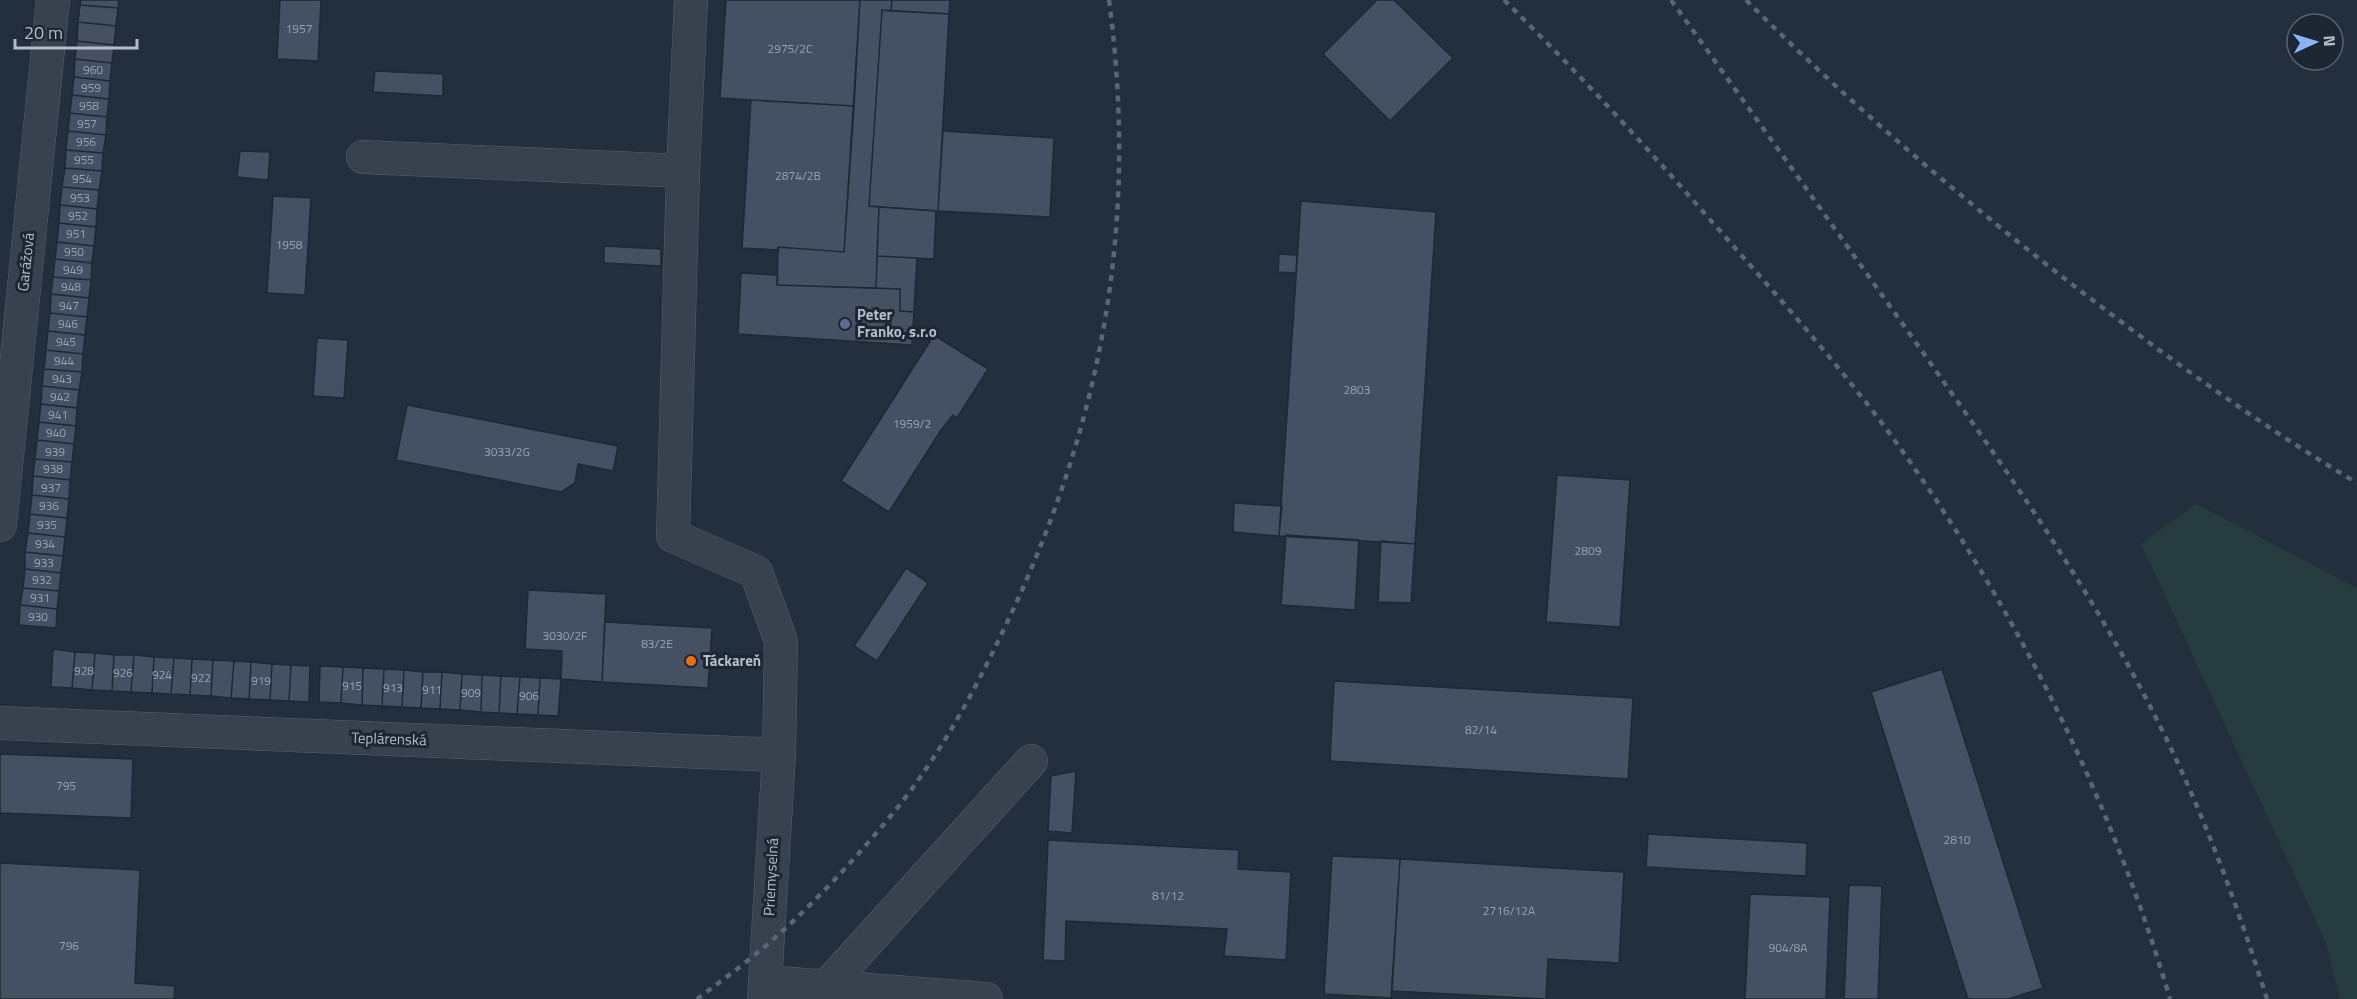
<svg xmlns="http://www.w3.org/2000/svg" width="2357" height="999" font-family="'Titillium Web',sans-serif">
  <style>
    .green { fill: #263c3f }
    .building { fill: #455162; stroke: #1f2835; stroke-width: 1.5 }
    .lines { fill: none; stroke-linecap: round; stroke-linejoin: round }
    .minor-casing { stroke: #565f6c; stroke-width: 34 }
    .minor { stroke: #38414e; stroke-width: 33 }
    .rail { stroke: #5a6575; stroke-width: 4.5; stroke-dasharray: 6 6; stroke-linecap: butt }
    .service-dot { fill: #5c6f8a; stroke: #1d2633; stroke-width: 2 }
    .food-dot { fill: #e8710a; stroke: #1d2633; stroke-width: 2 }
    .labels { text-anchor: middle; stroke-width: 6; stroke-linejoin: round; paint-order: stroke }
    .number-label { font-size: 12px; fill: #98a1af }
    .street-label { font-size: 15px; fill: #b4bcc9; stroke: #1d2633 }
    .poi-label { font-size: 15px; font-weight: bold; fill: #b4bcc9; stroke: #1d2633; text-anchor: start }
  </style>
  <rect width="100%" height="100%" fill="#242f3e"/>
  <path class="green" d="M2196,504L2357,588V999H2340L2326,943L2141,544Z"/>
  <path class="building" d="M81,0H119L118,8L80,5Z
    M280,0H321L318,61L277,59Z
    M726,0H860L854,106L720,98Z
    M860,0H892L891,11L882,10L869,206L879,207L876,288L777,285L778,247L844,252Z
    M892,0H950L949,14L891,11Z
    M1377,0H1394L1453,58L1390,121L1323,54Z
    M80,5L118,8L116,26L78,22Z
    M882,10L949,14L938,211L869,206Z
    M78,22L116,26L114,45L77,41Z
    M77,41L114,45L112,63L75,59Z
    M75,59L112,63L110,81L74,77Z
    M375,71L443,74V96L373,92Z
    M74,77L110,81L109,99L72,95Z
    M72,95L109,99L107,117L70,113Z
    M751,100L854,106L844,252L778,247L779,250L742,248Z
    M70,113L107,117L106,135L68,131Z
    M68,131L106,135L103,153L66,150Z
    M943,131L1054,138L1050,217L938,211Z
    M66,150L103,153L102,171L65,168Z
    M240,151L270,152L268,180L237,177Z
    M65,168L102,171L99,190L62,187Z
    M62,187L99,190L97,209L60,205Z
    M273,196L311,198L305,295L267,293Z
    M1301,201L1436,212L1415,544L1279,536Z
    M60,205L97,209L96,227L59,223Z
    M879,207L936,211L934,259L877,256Z
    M59,223L96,227L94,246L57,242Z
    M57,242L94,246L92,263L55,259Z
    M604,246L661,249V266L604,263Z
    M1279,254L1297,255L1296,273L1278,272Z
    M877,256L917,258L914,312L900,311V289L876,288Z
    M55,259L92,263L91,280L53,277Z
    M741,273L778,275L777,285L900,289V311L914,312L912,345L738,334Z
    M53,277L91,280L89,298L51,294Z
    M51,294L89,298L87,317L50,313Z
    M50,313L87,317L85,335L48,331Z
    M48,331L85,335L83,354L46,350Z
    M934,335L988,369L957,418L953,415L941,430L889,512L841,481Z
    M317,338L348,340L344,398L313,396Z
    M46,350L83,354L82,372L44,369Z
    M44,369L82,372L79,390L42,386Z
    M42,386L79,390L77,408L41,404Z
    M41,404L77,408L76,426L39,422Z
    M407,405L618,446L613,471L578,464L575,483L561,492L396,460Z
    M39,422L76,426L74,444L37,440Z
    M37,440L74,444L72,462L35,459Z
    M35,459L72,462L70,480L33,476Z
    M1557,475L1630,480L1620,627L1546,622Z
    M33,476L70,480L69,499L32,495Z
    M32,495L69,499L67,518L30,514Z
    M1234,503L1282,506L1279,536L1233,532Z
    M30,514L67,518L65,537L28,533Z
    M28,533L65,537L63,556L25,552Z
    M1286,535L1359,540L1355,610L1281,605Z
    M1381,541L1415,544L1411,603L1378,602Z
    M25,552L63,556L61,573L25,569Z
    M906,568L928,583L877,661L854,646Z
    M25,569L61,573L59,591L23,588Z
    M23,588L59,591L57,609L20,605Z
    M528,590L606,594L602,682L561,679L562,651L525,649Z
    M20,605L57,609L56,628L19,625Z
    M605,622L712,628L708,688L602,682Z
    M53,649L75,652L72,688L51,687Z
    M75,652L95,653L92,690L72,688Z
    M95,653L114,655L112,691L92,690Z
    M114,655H134L131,692L112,691Z
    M134,655L154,657L152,693L131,692Z
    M154,657L174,658L171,694L152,693Z
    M174,658L192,659L190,695L171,694Z
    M192,659L213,660L211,696L190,695Z
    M213,660L234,661L231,698L211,696Z
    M234,661L251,662L249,699L231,698Z
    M251,662L272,664L270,700L249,699Z
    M272,664L291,665L289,701L270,700Z
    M291,665L310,666L309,702L289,701Z
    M320,666L343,667L341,703L319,702Z
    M343,667L363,668L362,705L341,703Z
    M363,668L384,669L382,706L362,705Z
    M384,669L404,670L402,707L382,706Z
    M1942,669L2043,988L2008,999H1968L1871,692Z
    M404,670L423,672L421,708L402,707Z
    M423,672H442L440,709L421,708Z
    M442,672L462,674L460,710L440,709Z
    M462,674L482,675L481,712L460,710Z
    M482,675L501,676L499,713L481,712Z
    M501,676L520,677L517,714L499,713Z
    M520,677L540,678L538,715L517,714Z
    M540,678L561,679L558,716L538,715Z
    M1334,681L1633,698L1628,779L1330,761Z
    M0,754L133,759L131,818L0,813Z
    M1076,771L1072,833L1048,831L1051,776Z
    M1648,834L1807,843L1806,876L1646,867Z
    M1048,840L1239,850L1238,869L1291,872L1286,960L1224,956L1227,929L1066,921L1065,961L1043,960Z
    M1332,856L1400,859L1391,998L1324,994Z
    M1400,859L1624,872L1619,963L1548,959L1546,999L1392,991Z
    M0,863L140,870L135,983L175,986L174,999H0Z
    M1849,885L1882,886L1878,999H1844Z
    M1750,894L1830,897L1826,999H1745Z"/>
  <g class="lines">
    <defs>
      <path id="minor" d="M691,0L683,171L673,536L756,572L781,641L779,755L764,999
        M363,157L683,171
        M0,525L53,0
        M0,723L779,755
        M765,982L986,999
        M827,986L1031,761"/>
    </defs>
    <use href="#minor" class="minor-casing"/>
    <use href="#minor" class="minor"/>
    <path class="rail" d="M1504,0C1580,74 1651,152 1721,232C1780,299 1840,366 1893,438C2016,608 2111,798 2170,999
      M1671,0C1756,118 1840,236 1924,354C2016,484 2108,613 2175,757C2212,836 2241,917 2267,999
      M1746,0C1844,98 1948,187 2056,272C2153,347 2252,420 2357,483
      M697,999C721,981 746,963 769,943C816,902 859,855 898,807C941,753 974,692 1003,631C1102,426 1139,226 1109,0"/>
  </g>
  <circle class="service-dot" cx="845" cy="324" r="6"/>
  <circle class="food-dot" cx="691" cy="661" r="6"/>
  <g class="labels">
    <g class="number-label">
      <text x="299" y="33">1957</text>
      <text x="790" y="53">2975/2C</text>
      <text x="93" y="74">960</text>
      <text x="91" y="92">959</text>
      <text x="89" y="110">958</text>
      <text x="87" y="128">957</text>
      <text x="86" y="146">956</text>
      <text x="84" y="164">955</text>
      <text x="798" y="180">2874/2B</text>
      <text x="82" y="183">954</text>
      <text x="80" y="202">953</text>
      <text x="78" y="220">952</text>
      <text x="76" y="238">951</text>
      <text x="289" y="249">1958</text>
      <text x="74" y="256">950</text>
      <text x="73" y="274">949</text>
      <text x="71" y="291">948</text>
      <text x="69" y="310">947</text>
      <text x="68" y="328">946</text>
      <text x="66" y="346">945</text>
      <text x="64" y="365">944</text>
      <text x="62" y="383">943</text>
      <text x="1357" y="394">2803</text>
      <text x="60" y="401">942</text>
      <text x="58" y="419">941</text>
      <text x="912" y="428">1959/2</text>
      <text x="56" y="437">940</text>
      <text x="55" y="456">939</text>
      <text x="507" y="456">3033/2G</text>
      <text x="53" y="473">938</text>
      <text x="51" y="492">937</text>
      <text x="49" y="510">936</text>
      <text x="47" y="529">935</text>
      <text x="45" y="548">934</text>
      <text x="1588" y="555">2809</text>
      <text x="44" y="567">933</text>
      <text x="42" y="584">932</text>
      <text x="40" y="602">931</text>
      <text x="38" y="621">930</text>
      <text x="565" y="640">3030/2F</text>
      <text x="657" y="648">83/2E</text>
      <text x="84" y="675">928</text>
      <text x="123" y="677">926</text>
      <text x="162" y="679">924</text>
      <text x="201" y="682">922</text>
      <text x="261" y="685">919</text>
      <text x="352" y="690">915</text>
      <text x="393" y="692">913</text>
      <text x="432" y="694">911</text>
      <text x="471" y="697">909</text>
      <text x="529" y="700">906</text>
      <text x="1481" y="734">82/14</text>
      <text x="66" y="790">795</text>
      <text x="1957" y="844">2810</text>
      <text x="1168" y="900">81/12</text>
      <text x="1509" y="915">2716/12A</text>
      <text x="69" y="950">796</text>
      <text x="1788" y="952">904/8A</text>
    </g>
    <g class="street-label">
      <text transform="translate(26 262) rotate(-84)" y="5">Garážová</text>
      <text transform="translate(389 739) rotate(2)" y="5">Teplárenská</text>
      <text transform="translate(771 877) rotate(-87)" y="5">Priemyselná</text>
    </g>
    <g class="poi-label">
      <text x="857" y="320">Peter<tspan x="857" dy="17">Franko, s.r.o</tspan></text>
      <text x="703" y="666">Táckareň</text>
    </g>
  </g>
  <g transform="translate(2315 42) rotate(86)"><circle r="28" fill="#1d2633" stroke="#59626f" stroke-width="1.5"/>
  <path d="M0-4.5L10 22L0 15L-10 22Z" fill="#8ab4f8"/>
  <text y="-9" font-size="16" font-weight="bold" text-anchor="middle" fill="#b4bcc9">N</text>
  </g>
  <path d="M15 39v9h122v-9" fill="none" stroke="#b4bcc9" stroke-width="3"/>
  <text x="24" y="39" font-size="18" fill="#b4bcc9" stroke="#1d2633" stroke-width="4.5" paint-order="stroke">20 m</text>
</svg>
